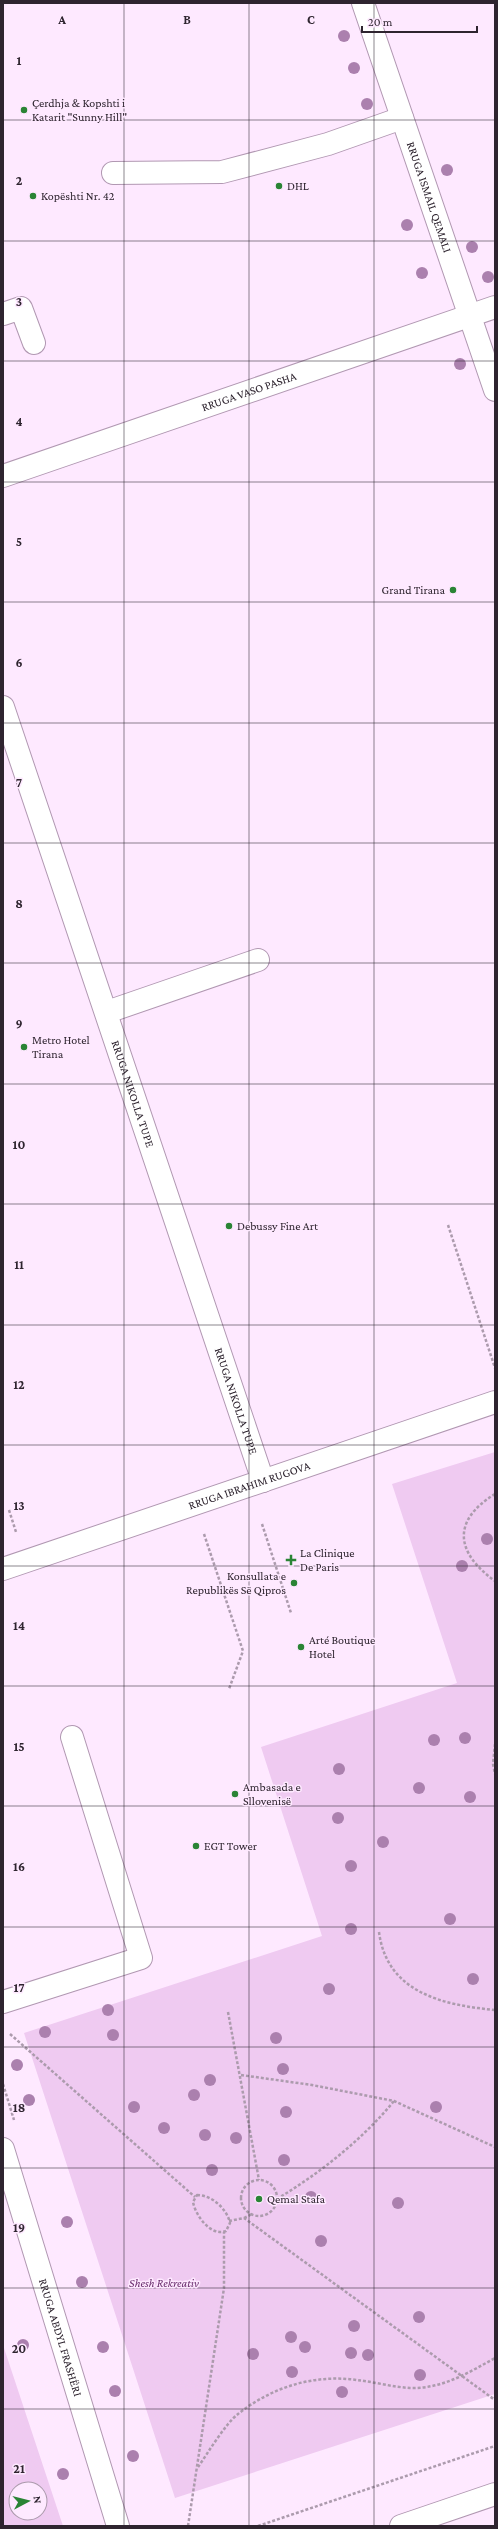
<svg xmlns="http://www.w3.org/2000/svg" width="498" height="2529" font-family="'Crimson Pro',serif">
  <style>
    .green { fill: #efcaf1; fill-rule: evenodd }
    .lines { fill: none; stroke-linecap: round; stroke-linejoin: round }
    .minor-casing { stroke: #b198b2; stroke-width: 24 }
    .major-casing { stroke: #b198b2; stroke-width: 24 }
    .path { stroke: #ac9bad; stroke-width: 2.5; stroke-dasharray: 3 2; stroke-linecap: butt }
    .minor { stroke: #fff; stroke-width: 22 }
    .major { stroke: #fff; stroke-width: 22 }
    .tree { fill: #ab80ae }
    .grid { fill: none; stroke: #2e242f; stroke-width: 1; stroke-opacity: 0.55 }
    .poi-dot { fill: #2a8435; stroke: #fee9ff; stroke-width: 1.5 }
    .labels { text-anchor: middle; stroke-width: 3; stroke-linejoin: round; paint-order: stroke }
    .poi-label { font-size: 12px; fill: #2e242f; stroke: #fee9ff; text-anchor: start }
    .street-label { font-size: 12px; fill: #2e242f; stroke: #fee9ff }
    .park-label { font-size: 12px; font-style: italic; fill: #672a6b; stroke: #fee9ff }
    .grid-label { font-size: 13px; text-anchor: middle; font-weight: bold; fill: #2e242f; stroke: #fee9ff; stroke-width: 3; stroke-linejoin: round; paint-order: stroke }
  </style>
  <rect width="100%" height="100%" fill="#fee9ff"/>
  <path class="green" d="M495,1452V2394L175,2498L24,2033L322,1936L261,1747L457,1683L392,1484Z
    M3,2345L63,2526H3ZM16,2489H40V2513H16Z"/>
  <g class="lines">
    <defs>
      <g id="minor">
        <path id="s1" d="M363,3L495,390"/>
        <path d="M113,173L222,172L328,144L402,118"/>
        <path d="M3,314L21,308L34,343"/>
        <path id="s2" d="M3,476L495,307"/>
        <path id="s3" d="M3,707L263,1481"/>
        <path d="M107,1012L258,960"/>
        <path id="s4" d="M3,1569L495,1402"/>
        <path d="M3,2002L141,1958L72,1737"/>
      </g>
      <g id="major">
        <path id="s5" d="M3,2149L118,2526"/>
        <path d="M401,2526L495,2494"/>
      </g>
    </defs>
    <use href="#minor" class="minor-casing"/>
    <use href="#major" class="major-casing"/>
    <path class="path" d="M448,1225L495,1368
      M495,1494C451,1521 456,1553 495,1581
      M9,1510L16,1532
      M262,1524L291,1613
      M204,1534L243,1651L229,1689
      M495,1744L493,1764L495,1774
      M379,1932C387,1993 443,2005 495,2010
      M228,2012L259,2180
      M10,2034L195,2197
      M241,2075L312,2085L394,2101L495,2147
      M3,2084L14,2120
      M241 2198a18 18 0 1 1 36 0a18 18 0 1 1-36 0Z
      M197,2195C212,2195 227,2209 230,2223L226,2231C210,2237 195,2214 193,2202Z
      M277,2199C320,2173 362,2140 394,2101
      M244,2218L252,2214
      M229,2221L244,2218L495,2400
      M198,2467C208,2453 225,2424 238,2414C272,2387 314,2374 357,2380C374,2382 393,2387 410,2388C442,2389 468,2373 495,2358
      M188,2526L224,2288V2232
      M258,2526L495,2446"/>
    <use href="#minor" class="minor"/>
    <use href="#major" class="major"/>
  </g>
  <g class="tree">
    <circle cx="344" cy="36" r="6"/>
    <circle cx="354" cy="68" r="6"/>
    <circle cx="367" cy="104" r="6"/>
    <circle cx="447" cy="170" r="6"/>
    <circle cx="407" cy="225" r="6"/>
    <circle cx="472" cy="247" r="6"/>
    <circle cx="422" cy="273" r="6"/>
    <circle cx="488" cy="277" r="6"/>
    <circle cx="460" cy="364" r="6"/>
    <circle cx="487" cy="1539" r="6"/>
    <circle cx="462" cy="1566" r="6"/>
    <circle cx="465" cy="1738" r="6"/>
    <circle cx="434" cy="1740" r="6"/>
    <circle cx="339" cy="1769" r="6"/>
    <circle cx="419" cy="1788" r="6"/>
    <circle cx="470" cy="1797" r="6"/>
    <circle cx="338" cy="1818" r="6"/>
    <circle cx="383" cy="1842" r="6"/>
    <circle cx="351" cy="1866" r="6"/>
    <circle cx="450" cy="1919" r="6"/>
    <circle cx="351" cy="1929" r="6"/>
    <circle cx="473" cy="1979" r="6"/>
    <circle cx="329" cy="1989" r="6"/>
    <circle cx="108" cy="2010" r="6"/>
    <circle cx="45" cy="2032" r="6"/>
    <circle cx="113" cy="2035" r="6"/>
    <circle cx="276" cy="2038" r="6"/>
    <circle cx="17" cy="2065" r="6"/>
    <circle cx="283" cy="2069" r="6"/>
    <circle cx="210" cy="2080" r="6"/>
    <circle cx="194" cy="2095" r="6"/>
    <circle cx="29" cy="2100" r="6"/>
    <circle cx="134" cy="2107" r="6"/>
    <circle cx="436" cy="2107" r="6"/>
    <circle cx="286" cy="2112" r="6"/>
    <circle cx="164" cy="2128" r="6"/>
    <circle cx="205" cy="2135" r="6"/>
    <circle cx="236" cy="2138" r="6"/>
    <circle cx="284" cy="2160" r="6"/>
    <circle cx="212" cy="2170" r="6"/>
    <circle cx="311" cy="2197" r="6"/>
    <circle cx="398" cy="2203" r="6"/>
    <circle cx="67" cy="2222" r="6"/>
    <circle cx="321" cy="2241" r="6"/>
    <circle cx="82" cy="2282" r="6"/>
    <circle cx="419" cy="2317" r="6"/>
    <circle cx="354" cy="2326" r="6"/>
    <circle cx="291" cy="2337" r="6"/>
    <circle cx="23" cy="2345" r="6"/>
    <circle cx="103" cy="2347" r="6"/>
    <circle cx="305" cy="2347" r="6"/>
    <circle cx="351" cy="2353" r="6"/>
    <circle cx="253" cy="2354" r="6"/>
    <circle cx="368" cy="2355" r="6"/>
    <circle cx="292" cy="2372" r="6"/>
    <circle cx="420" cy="2375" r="6"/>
    <circle cx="115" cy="2391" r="6"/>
    <circle cx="342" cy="2392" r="6"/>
    <circle cx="133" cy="2456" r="6"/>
    <circle cx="63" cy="2474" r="6"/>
  </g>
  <path class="grid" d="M124,3V2526M249,3V2526M374,3V2526M3,120H495M3,241H495M3,361H495M3,482H495M3,602H495M3,723H495M3,843H495M3,963H495M3,1084H495M3,1204H495M3,1325H495M3,1445H495M3,1566H495M3,1686H495M3,1806H495M3,1927H495M3,2047H495M3,2168H495M3,2288H495M3,2409H495"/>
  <g class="poi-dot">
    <circle cx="24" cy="110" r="4"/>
    <circle cx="279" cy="186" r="4"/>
    <circle cx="33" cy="196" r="4"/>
    <circle cx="453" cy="590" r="4"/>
    <circle cx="24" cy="1047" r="4"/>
    <circle cx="229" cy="1226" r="4"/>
    <path d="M289 1554h4v4h4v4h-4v4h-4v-4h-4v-4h4z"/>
    <circle cx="294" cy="1583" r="4"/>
    <circle cx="301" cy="1647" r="4"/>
    <circle cx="235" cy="1794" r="4"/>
    <circle cx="196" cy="1846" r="4"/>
    <circle cx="259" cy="2199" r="4"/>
  </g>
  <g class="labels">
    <g class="poi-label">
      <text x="32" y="107">Çerdhja &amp; Kopshti i<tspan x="32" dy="14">Katarit "Sunny Hill"</tspan></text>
      <text x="287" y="190">DHL</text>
      <text x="41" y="200">Kopështi Nr. 42</text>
      <text x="445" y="594" text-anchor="end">Grand Tirana</text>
      <text x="32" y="1044">Metro Hotel<tspan x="32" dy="14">Tirana</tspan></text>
      <text x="237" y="1230">Debussy Fine Art</text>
      <text x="300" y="1557">La Clinique<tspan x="300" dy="14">De Paris</tspan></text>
      <text x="286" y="1580" text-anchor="end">Konsullata e<tspan x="286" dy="14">Republikës Së Qipros</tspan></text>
      <text x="309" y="1644">Arté Boutique<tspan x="309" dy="14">Hotel</tspan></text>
      <text x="243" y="1791">Ambasada e<tspan x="243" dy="14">Sllovenisë</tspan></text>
      <text x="204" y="1850">EGT Tower</text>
      <text x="267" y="2203">Qemal Stafa</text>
    </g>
    <g class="street-label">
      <text dy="4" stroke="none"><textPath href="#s1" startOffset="205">RRUGA ISMAIL QEMALI</textPath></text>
      <text dy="4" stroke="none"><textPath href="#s2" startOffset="260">RRUGA VASO PASHA</textPath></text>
      <text dy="4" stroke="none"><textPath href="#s3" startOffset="408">RRUGA NIKOLLA TUPE</textPath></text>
      <text dy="4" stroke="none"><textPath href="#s3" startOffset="732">RRUGA NIKOLLA TUPE</textPath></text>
      <text dy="4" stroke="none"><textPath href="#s4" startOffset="260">RRUGA IBRAHIM RUGOVA</textPath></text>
      <text dy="4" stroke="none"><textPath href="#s5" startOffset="197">RRUGA ABDYL FRASHËRI</textPath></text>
    </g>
    <g class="park-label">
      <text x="164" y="2287">Shesh Rekreativ</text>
    </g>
  </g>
  <g class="grid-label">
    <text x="62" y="24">A</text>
    <text x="187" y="24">B</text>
    <text x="311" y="24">C</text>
    <text x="19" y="65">1</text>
    <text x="19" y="185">2</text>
    <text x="19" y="306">3</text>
    <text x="19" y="426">4</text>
    <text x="19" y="546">5</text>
    <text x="19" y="667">6</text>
    <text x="19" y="787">7</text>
    <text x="19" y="908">8</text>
    <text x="19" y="1028">9</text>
    <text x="19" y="1149">10</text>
    <text x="19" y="1269">11</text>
    <text x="19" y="1389">12</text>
    <text x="19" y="1510">13</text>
    <text x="19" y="1630">14</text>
    <text x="19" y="1751">15</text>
    <text x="19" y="1871">16</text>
    <text x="19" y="1992">17</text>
    <text x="19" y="2112">18</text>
    <text x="19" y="2232">19</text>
    <text x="19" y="2353">20</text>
    <text x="19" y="2473">21</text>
  </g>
  <rect width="498" height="2529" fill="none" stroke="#2e242f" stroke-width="8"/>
  <g transform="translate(28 2501) rotate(83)"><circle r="19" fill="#fee9ff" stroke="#ab9aac"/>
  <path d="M0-3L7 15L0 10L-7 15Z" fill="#2a8435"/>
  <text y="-6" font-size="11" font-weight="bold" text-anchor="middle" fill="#2e242f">N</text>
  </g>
  <path d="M362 26v6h115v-6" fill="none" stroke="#2e242f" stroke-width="2"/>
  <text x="368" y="26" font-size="12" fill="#2e242f" stroke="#fee9ff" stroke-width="3" paint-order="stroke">20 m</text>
</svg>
